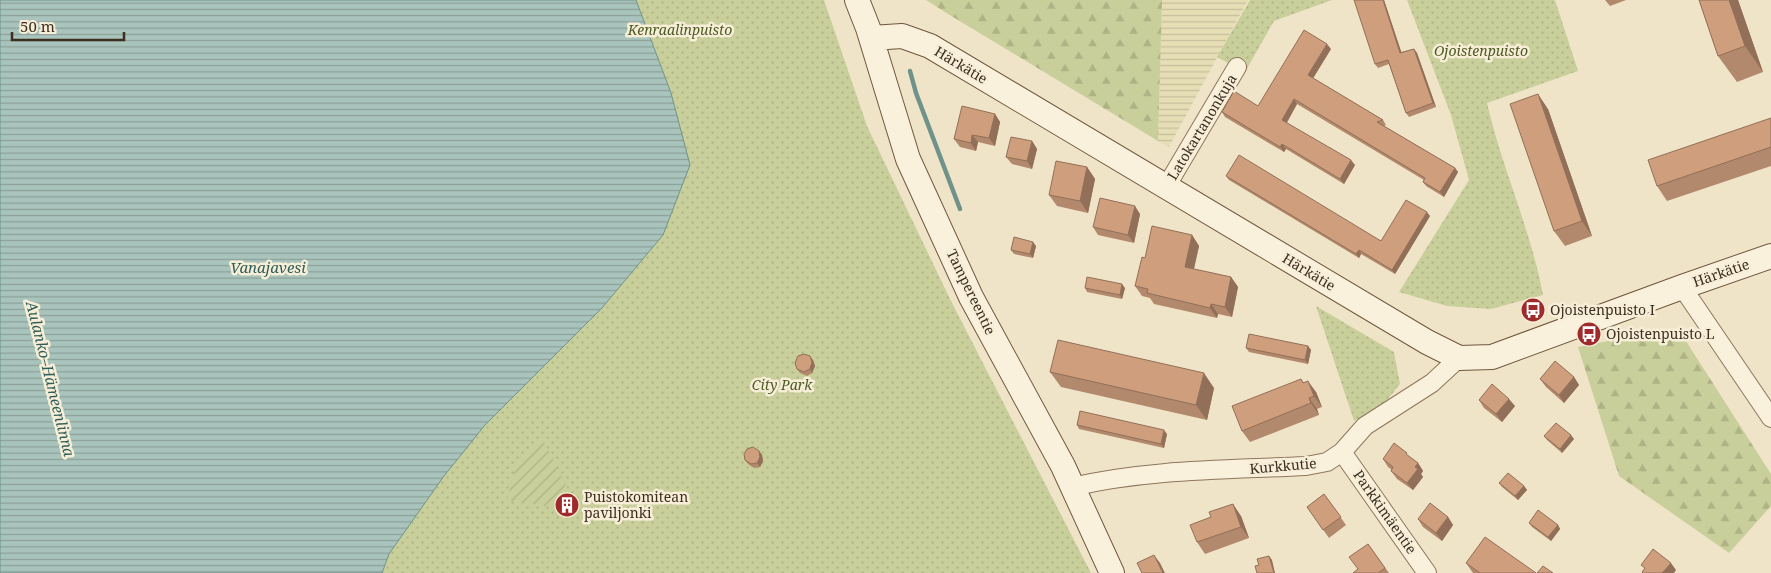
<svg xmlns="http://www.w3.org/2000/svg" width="1771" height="573" font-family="'Noto Serif',serif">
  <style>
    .farmland { fill: url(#farmland-rules) }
    .grass { fill: url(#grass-dots) }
    .forest { fill: url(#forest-firs) }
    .garden { fill: url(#garden-furrows) }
    .water { fill: url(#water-rules); stroke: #6f938a }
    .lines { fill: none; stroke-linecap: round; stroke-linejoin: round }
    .stream { stroke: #6f938a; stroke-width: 4.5 }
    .street-casing { stroke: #8d765c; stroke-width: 20 }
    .secondary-casing { stroke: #6f573f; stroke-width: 26 }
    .street { stroke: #faf1dc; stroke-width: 18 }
    .secondary { stroke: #faf1dc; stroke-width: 24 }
    .wall { fill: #b2896c }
    .shaded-wall { fill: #916f58 }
    .building { fill: #cf9f7d; stroke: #916f58 }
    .labels { text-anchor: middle; stroke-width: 5; stroke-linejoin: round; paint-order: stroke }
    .park-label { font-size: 14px; font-style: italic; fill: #4d5a26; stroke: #f7eed8 }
    .street-label { font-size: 14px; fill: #3d2e20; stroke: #f7eed8 }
    .poi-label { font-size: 14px; fill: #3d2e20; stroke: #f7eed8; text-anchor: start }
    .water-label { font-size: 15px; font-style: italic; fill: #2f5d5a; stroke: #f7eed8 }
  </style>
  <defs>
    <pattern id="farmland-rules" width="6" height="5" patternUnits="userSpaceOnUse" patternTransform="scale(1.25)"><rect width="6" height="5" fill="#e6deb5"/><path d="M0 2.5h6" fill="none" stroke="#c6bf9b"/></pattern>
    <pattern id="grass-dots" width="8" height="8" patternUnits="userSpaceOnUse" patternTransform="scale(1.25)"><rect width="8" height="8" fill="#c9cf9b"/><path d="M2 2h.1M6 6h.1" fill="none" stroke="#aeb285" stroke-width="1.8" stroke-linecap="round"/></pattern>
    <pattern id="forest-firs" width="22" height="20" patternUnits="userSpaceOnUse" patternTransform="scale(1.25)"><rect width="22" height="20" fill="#c9cf9b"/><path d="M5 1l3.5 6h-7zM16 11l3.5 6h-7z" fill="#aeb285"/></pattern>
    <pattern id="garden-furrows" width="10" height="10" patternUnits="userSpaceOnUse" patternTransform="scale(1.25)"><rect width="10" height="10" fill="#c9cf9b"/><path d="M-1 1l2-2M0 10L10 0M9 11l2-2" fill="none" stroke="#aeb285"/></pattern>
    <pattern id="water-rules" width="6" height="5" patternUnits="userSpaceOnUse" patternTransform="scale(1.25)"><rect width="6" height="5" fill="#a9c4bc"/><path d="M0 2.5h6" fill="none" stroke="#8ba098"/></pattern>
  </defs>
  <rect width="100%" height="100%" fill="#f0e4c8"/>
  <path class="farmland" d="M1162,0H1248L1169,147L1158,141Z"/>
  <path class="grass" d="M636,0H824L867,126L950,299L1091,573H382L389,554L444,476L485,425L602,308L663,235L671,93Z
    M1250,0H1332L1274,21L1245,72L1217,57Z
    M1407,0H1555L1578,71L1487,103C1502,168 1531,230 1543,295L1491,309L1447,306L1399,292L1469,180L1451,115Z
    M1316,306L1394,352L1400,384L1384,404L1354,421Z"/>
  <path class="forest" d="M926,0H1162L1158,141L948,14Z
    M1661,330L1684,338L1771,474V506L1729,553L1619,476L1578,347Z"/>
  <path class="garden" d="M542,438L571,495L557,508L507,500L516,466Z"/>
  <path class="water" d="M0,0H636L671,93L690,165L663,235L602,308L485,425L444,476L389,554L382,573H0Z"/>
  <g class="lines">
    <path class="stream" d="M910,71L916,93L960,209"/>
    <defs>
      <path id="street" d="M1166,187L1237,67
        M1682,287L1771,418
        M1342,452L1427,573
        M1072,487C1148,469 1229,470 1306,466L1327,462L1342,452L1365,426L1432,383L1459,358"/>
      <path id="secondary" d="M857,0L868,28L908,159L971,297L1063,466L1112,573
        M871,38L902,36L930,46L1427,342L1459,358L1492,357L1682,287L1771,256"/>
    </defs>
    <use href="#street" class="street-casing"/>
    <use href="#secondary" class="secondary-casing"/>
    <use href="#street" class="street"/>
    <use href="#secondary" class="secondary"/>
  </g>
  <path class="wall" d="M1384,0L1401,52L1414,49L1417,53L1436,107L1409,117L1406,113L1389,64L1378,68L1375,64Z
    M1605,0H1626L1610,6Z
    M1699,0H1738L1763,72L1737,82L1718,56Z
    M1331,49L1313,78L1383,120L1386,125L1384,126L1455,168L1458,172L1444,197L1426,186L1423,182L1424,180L1297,104L1287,123L1355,165L1344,184L1286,149L1284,152L1225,117L1222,112L1258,106Z
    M1548,109L1592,236L1565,246L1554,231Z
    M995,114L1000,122L995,146L978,142L976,151L960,147L954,139Z
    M1771,118V166L1667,201L1657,186Z
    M1032,141L1037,149L1032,169L1012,164L1006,157Z
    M1087,167L1095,179L1088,213L1057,206L1049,195Z
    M1226,176L1381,241L1430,216L1395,274L1361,254L1359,258L1229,180Z
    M1140,214L1134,243L1098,235L1093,227Z
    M1192,235L1199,246L1194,269L1231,277L1238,287L1232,317L1218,314L1217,318L1154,304L1150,298L1142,296L1135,286L1145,258Z
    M1036,246L1033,258L1014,254L1011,250Z
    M1085,288H1125L1122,299L1087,292Z
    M1308,346L1311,350L1308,364L1249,352L1246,348Z
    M813,360L815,366L812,373L807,376L800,373L797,369Z
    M1050,372L1214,388L1207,420L1061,387Z
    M1574,377L1579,385L1564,403L1546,387L1540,379Z
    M1301,379L1304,383L1316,392L1322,407L1317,409L1319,415L1250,442L1242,431Z
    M1479,400L1515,406L1502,422L1484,408Z
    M1077,425L1167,434L1164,448L1079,429Z
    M1544,436L1574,439L1562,453L1547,440Z
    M759,451L762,455L763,461L760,467L754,468L748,464L745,460Z
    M1410,457L1418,463L1423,471L1421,474L1423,477L1413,490L1397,479L1391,471L1392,470L1388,467L1383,459Z
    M1499,483L1524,486L1527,490L1518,500L1502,487Z
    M1324,494L1346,525L1329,538L1307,507Z
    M1241,516L1249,538L1205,554L1197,542Z
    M1448,517L1453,525L1442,541L1423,527L1418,519Z
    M1529,523L1558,525L1560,529L1551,541L1532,527Z
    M1368,544L1389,573H1353L1358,569Z
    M1466,563L1536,573H1473Z"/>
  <path class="shaded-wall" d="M1383,0H1384L1403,57L1400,53Z
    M1729,0H1738L1763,72L1745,46Z
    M1327,44L1331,49L1312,80L1308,75Z
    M1414,49L1417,53L1436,107L1433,103Z
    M1538,94L1548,109L1592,236L1582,221Z
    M1294,99L1297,104L1285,125L1282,120Z
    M995,114L1000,122L995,146L989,138Z
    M972,135L978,142L976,151L971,143Z
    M1032,141L1037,149L1032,169L1027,161Z
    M1282,144L1286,149L1284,152L1280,147Z
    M1351,160L1355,165L1344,184L1340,179Z
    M1087,167L1095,179L1088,213L1080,201Z
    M1455,168L1458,172L1444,197L1440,192Z
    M1135,206L1140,214L1134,243L1128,235Z
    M1427,212L1430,216L1395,274L1392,270Z
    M1192,235L1199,246L1192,277L1185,267Z
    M1033,242L1036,246L1033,258L1030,254Z
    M1359,250L1361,254L1359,258L1356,254Z
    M1231,277L1238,287L1232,317L1225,307Z
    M1122,284L1125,288L1122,299L1120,295Z
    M1211,304L1218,314L1217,318L1210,308Z
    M1308,346L1311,350L1308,364L1305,360Z
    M810,356L813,360L815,366L812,373L810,369Z
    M1204,373L1214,388L1207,420L1196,405Z
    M1574,377L1579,385L1564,403L1559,395Z
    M1308,381L1316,392L1322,407L1314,396Z
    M1309,398L1317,409L1319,415L1311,403Z
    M1509,399L1515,406L1502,422L1496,414Z
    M1164,430L1167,434L1164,448L1161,444Z
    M1571,435L1574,439L1562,453L1560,449Z
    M759,451L762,455L763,461L760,467L757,463Z
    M1418,463L1423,471L1421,474L1423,477L1413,490L1407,483L1415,467Z
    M1524,486L1527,490L1518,500L1515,496Z
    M1233,504L1241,516L1249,538L1241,527Z
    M1448,517L1453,525L1442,541L1436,533Z
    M1558,525L1560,529L1551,541L1548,537Z
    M1154,555L1160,563L1165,573H1163Z
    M1269,556L1272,560L1275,573H1274Z
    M1671,563L1676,570L1674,573H1662Z"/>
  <path class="building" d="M1354,0H1383L1400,53L1414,49L1433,103L1406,113L1388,60L1375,64Z
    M1699,0H1729L1745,46L1718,56Z
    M1304,30L1327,44L1308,75L1383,120L1377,122L1455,168L1440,192L1423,182L1425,178L1294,99L1282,120L1351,160L1340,179L1282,144L1280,147L1222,112L1234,91L1258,106Z
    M1538,94L1582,221L1554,231L1510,104Z
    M962,106L995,114L989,138L972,135L971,143L954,139Z
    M1771,118V147L1657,186L1648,160Z
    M1011,137L1032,141L1027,161L1006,157Z
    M1239,155L1381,241L1406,200L1427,212L1392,270L1359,250L1356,254L1226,176Z
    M1056,161L1087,167L1080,201L1049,195Z
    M1100,198L1135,206L1128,235L1093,227Z
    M1152,226L1192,235L1185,267L1231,277L1225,307L1211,304L1210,308L1147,293L1148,289L1135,286L1142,257L1145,258Z
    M1014,237L1033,242L1030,254L1011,250Z
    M1087,277L1122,284L1120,295L1085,288Z
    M1249,334L1308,346L1305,360L1246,348Z
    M1058,340L1204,373L1196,405L1050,372Z
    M804,354L810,356L812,362L810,369L804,372L797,369L795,363L798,356Z
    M1555,361L1574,377L1559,395L1540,379Z
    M1301,379L1303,383L1308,381L1314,396L1309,398L1311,403L1242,431L1232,406Z
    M1492,384L1509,399L1496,414L1479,400Z
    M1080,411L1164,430L1161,444L1077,425Z
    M1556,423L1571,435L1560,449L1544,436Z
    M1394,443L1407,453L1406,454L1418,463L1415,467L1418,469L1407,483L1391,471L1393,467L1383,459Z
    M753,447L759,451L760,457L757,463L751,464L745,460L744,454L747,449Z
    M1508,473L1524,486L1515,496L1499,483Z
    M1324,494L1341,517L1323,530L1307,507Z
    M1430,503L1448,517L1436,533L1418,519Z
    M1233,504L1241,527L1197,542L1190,525L1211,517L1209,512Z
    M1538,510L1558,525L1548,537L1529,523Z
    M1485,537L1536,573H1480L1466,563Z
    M1368,544L1385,568L1378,573H1353L1358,569L1349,557Z
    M1653,549L1671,563L1662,573H1643L1642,572L1645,568L1641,565Z
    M1154,555L1163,573H1142L1137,563Z
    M1269,556L1274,573H1257L1255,566L1259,565L1257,559Z
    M1543,566L1553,573H1537Z"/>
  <defs>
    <symbol id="bus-disc" viewBox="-11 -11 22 22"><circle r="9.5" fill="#9e2a2b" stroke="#f7eed8"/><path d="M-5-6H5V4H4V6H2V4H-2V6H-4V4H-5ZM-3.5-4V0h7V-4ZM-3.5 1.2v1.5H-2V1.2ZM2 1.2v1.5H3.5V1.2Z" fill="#fff"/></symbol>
    <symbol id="building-disc" viewBox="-11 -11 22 22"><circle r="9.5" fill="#9e2a2b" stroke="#f7eed8"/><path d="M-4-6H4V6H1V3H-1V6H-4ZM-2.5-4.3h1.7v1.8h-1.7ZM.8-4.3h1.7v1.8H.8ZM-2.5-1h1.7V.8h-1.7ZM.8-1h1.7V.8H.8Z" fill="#fff"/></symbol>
  </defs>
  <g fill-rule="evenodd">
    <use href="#bus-disc" x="1519" y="296" width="28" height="28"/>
    <use href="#bus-disc" x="1575" y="320" width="28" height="28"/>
    <use href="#building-disc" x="553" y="491" width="28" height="28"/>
  </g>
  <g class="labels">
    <g class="park-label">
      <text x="680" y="35">Kenraalinpuisto</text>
      <text x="1481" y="56">Ojoistenpuisto</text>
      <text x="782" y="390">City Park</text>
    </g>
    <g class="street-label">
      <text transform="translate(961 65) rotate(31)" y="5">Härkätie</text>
      <text transform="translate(1202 127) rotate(-59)" y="5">Latokartanonkuja</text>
      <text transform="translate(1309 272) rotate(31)" y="5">Härkätie</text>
      <text transform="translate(1721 273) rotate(-19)" y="5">Härkätie</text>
      <text transform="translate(971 292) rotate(64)" y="5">Tampereentie</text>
      <text transform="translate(1283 466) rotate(-5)" y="5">Kurkkutie</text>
      <text transform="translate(1385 512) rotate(55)" y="5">Parkkimäentie</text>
    </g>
    <g class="poi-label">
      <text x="1550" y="315">Ojoistenpuisto I</text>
      <text x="1606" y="339">Ojoistenpuisto L</text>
      <text x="584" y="502">Puistokomitean<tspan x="584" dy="16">paviljonki</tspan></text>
    </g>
    <g class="water-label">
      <text x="268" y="273">Vanajavesi</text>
      <text transform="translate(50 379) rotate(76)" y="5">Aulanko–Hämeenlinna</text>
    </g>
  </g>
  <path d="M12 32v8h112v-8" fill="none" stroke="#3d2e20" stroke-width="2.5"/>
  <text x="20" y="32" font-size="15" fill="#3d2e20" stroke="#f7eed8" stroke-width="4" paint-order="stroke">50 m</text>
</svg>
